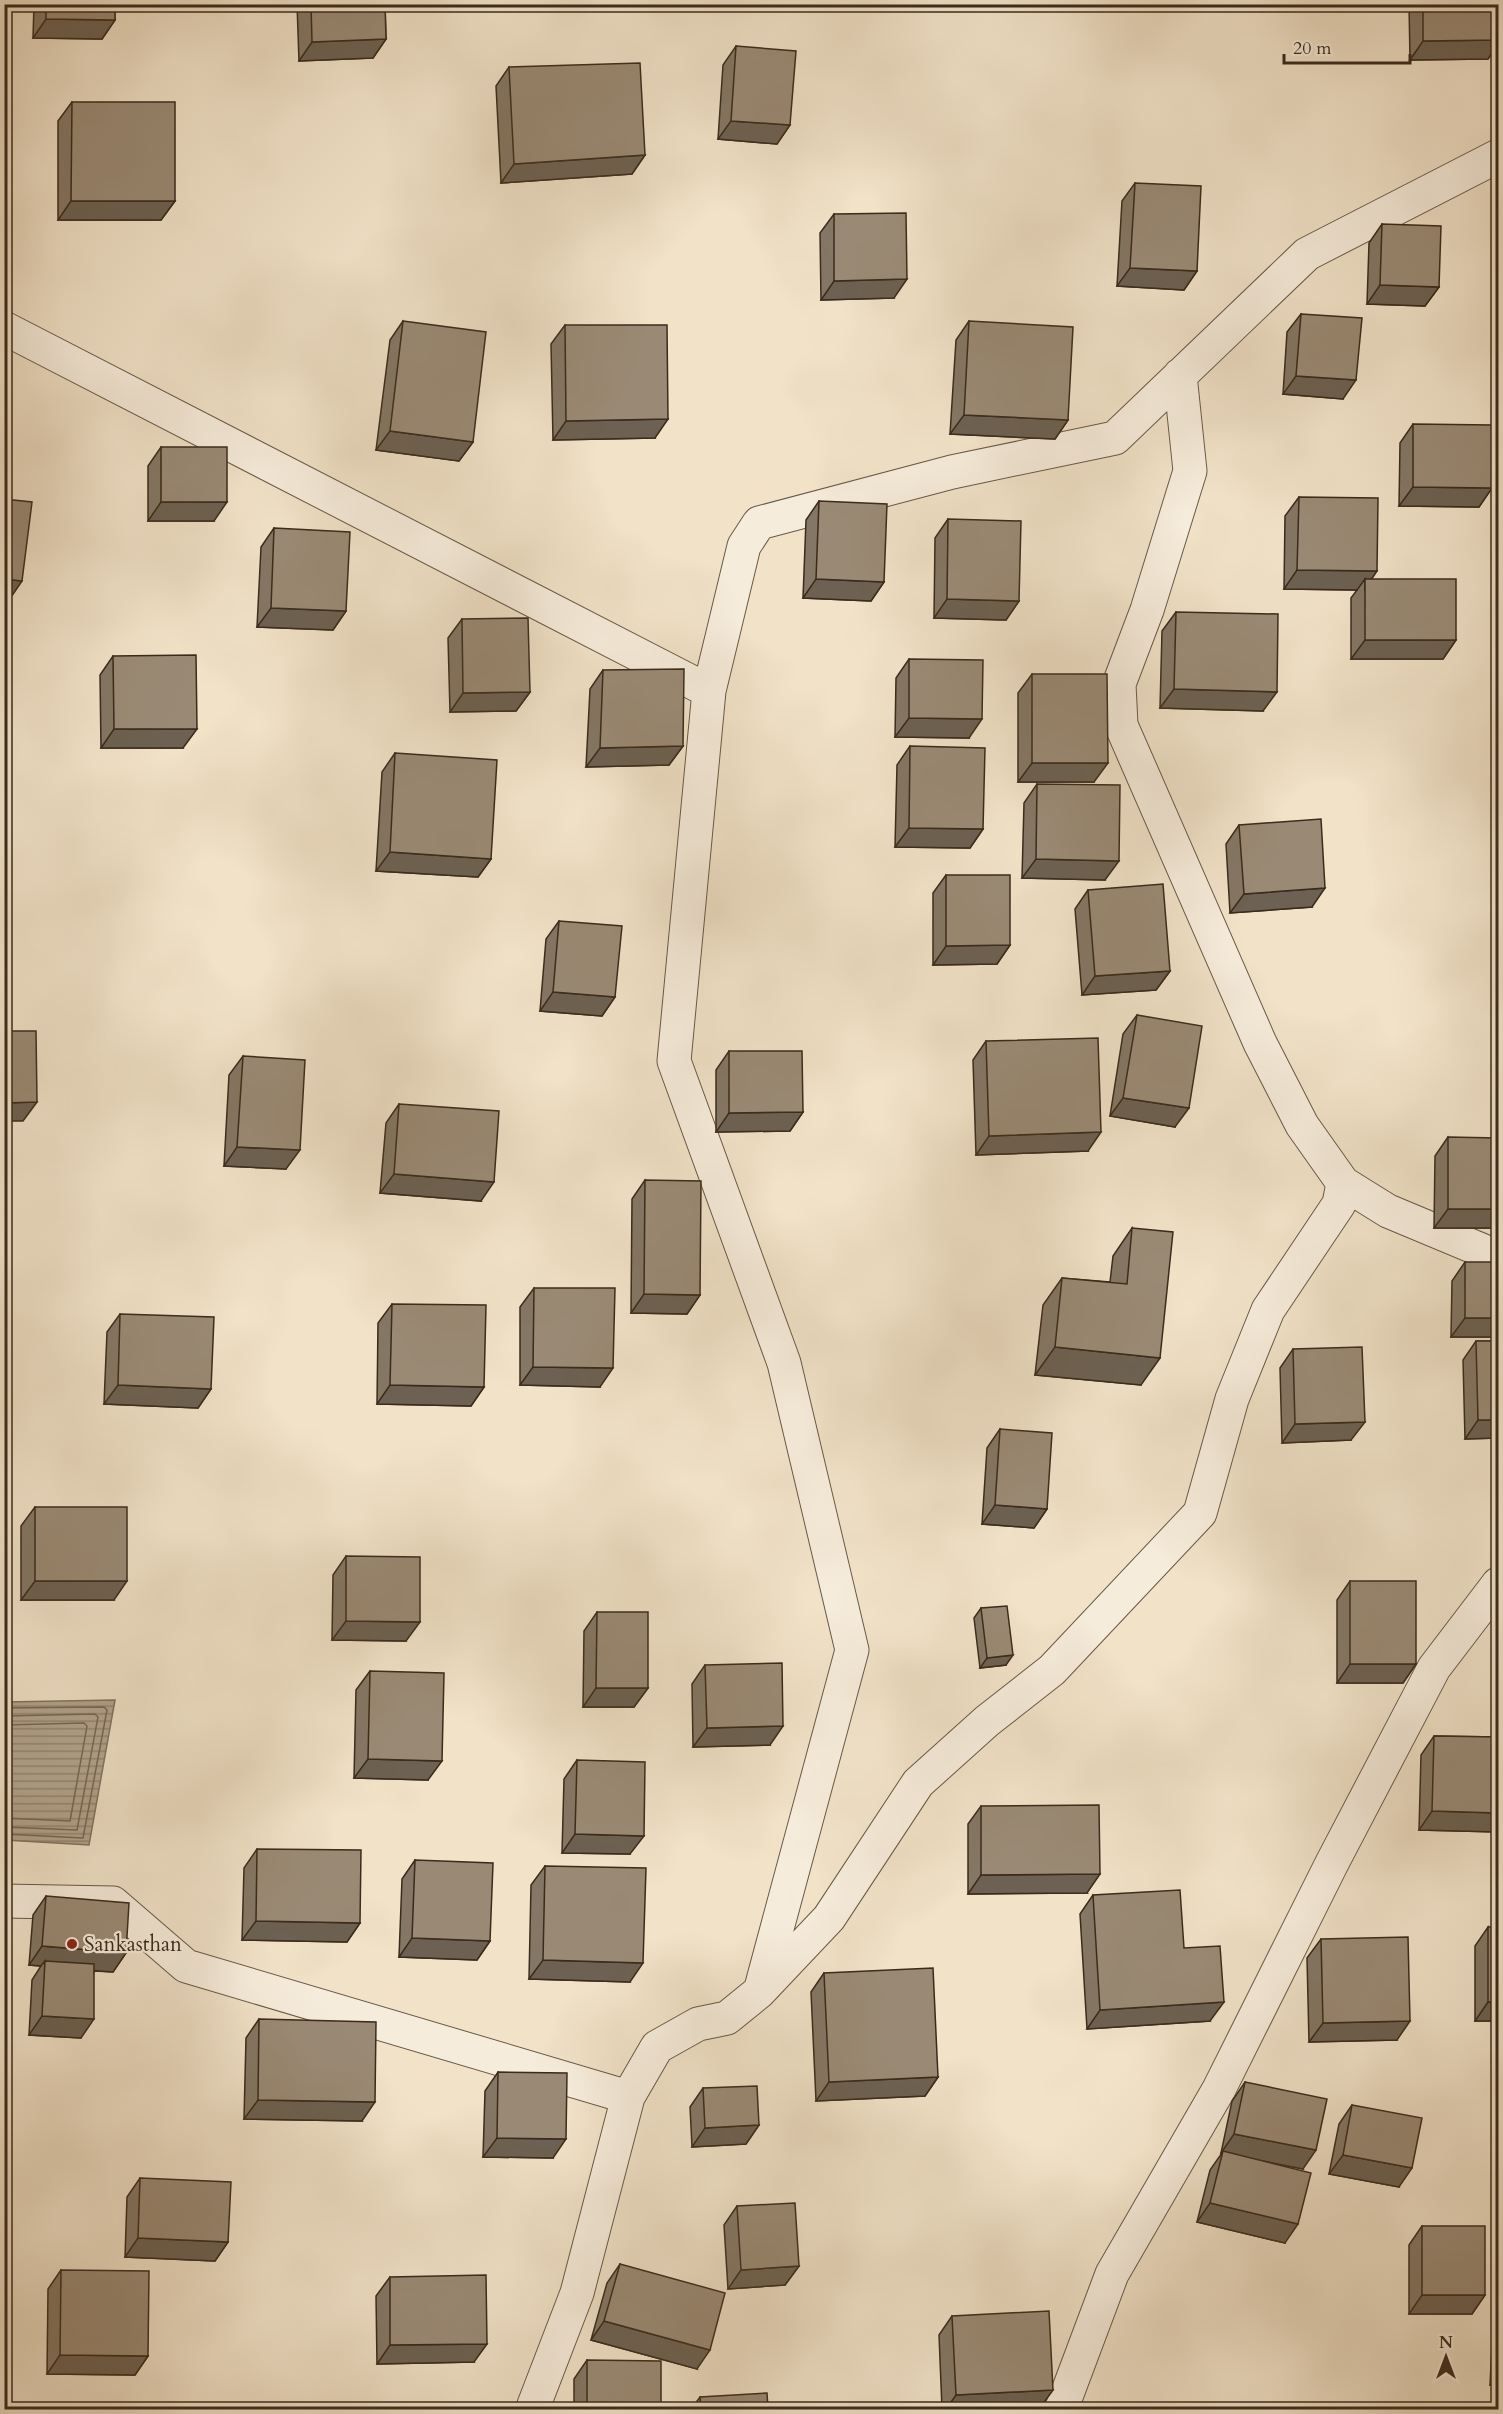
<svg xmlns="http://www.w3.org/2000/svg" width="1503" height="2414" font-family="Cardo,serif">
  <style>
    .water { fill: url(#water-rules); stroke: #837460; stroke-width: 1.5 }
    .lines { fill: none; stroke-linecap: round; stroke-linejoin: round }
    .shore { stroke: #776855; stroke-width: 1.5 }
    .minor-casing { stroke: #685947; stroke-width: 35 }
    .minor { stroke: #f6ecdb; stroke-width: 33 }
    .wall { fill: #847765; stroke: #3b2b1c; stroke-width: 1.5 }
    .shaded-wall { fill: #6c6152; stroke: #3b2b1c; stroke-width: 1.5 }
    .building { fill: #9a8a75; stroke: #3b2b1c; stroke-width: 1.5 }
    .poi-dot { fill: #8f2418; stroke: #f6ecdb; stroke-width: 2 }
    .labels { text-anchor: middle; stroke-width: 4.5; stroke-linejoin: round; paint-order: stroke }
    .poi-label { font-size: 21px; fill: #3b2b1c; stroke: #f6ecdb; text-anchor: start }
  </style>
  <defs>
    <pattern id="water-rules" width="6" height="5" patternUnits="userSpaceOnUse" patternTransform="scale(1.5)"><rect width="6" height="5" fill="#b3a48e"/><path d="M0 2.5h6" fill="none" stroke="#938673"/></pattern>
  </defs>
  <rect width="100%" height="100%" fill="#f1e2c8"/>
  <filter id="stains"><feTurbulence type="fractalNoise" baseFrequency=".00333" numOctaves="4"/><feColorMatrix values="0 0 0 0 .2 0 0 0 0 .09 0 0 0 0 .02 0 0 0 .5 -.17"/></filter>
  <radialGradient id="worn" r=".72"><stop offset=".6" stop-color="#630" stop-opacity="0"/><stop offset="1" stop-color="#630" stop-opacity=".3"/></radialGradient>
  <path class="water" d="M115,1700L89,1845L5,1840V1702Z"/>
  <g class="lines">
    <path class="shore" d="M4,1708L104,1707L107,1710L83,1838L4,1834
      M4,1716L95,1714L98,1717L77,1830L4,1827
      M4,1725L84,1723L87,1726L70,1821L4,1818"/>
    <defs>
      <path id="minor" d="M4,328L709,691
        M1343,1183L1388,1211L1498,1257
        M4,1901L113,1903L186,1966L628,2097
        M761,1988L852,1650L784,1363L674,1061L709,691L744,546L759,523L952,472L1115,438L1307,254L1498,156
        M532,2410L577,2293L628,2097L657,2047L698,2024L727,2018L759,1992L829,1918L918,1783L987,1721L1052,1670L1200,1513L1232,1399L1268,1310L1339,1204L1343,1183L1302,1125L1260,1043L1121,725L1119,684L1147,610L1190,471L1180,375
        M1061,2410L1112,2274L1219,2089L1332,1863L1434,1668L1498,1584"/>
    </defs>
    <use href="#minor" class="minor-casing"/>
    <use href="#minor" class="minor"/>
  </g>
  <path class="wall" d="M34,4H115V20L102,39L33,38Z
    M297,4H385L386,39L373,58L299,61Z
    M500,4H607L604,8L500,11Z
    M1409,4H1498V44L1488,59L1410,60Z
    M736,46L790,125L777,144L718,139L723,65Z
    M509,67L645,155L632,174L501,183L496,86Z
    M72,102L175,201L161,220H58V121Z
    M1135,183L1197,271L1184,290L1117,286L1122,201Z
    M834,214L894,298L821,300L820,233Z
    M1382,224L1439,287L1425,306L1367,304L1369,243Z
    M1301,314L1343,399L1283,394L1287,332Z
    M403,321L473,442L459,461L376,450L390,340Z
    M969,321L1068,420L1055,439L950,434L956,340Z
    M565,325L655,438L553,440L551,344Z
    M1413,424L1492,488L1479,507L1399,506L1400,443Z
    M161,447L214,521H148V466Z
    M1299,497L1372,579L1456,640L1443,659H1351V598L1357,590L1284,589L1285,516Z
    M819,501L884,582L871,601L803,598L806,520Z
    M948,519L1019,601L1006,620L934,618L935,538Z
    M274,528L346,611L333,630L257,627L261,547Z
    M1176,612L1263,711L1160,708L1162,631Z
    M462,619L530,692L516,711L450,712L448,638Z
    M113,656L183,748H101L100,675Z
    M909,659L969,738L895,737L896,678Z
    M603,670L683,746L669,765L586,767L590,689Z
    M1032,674L1094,782H1018V693Z
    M910,746L983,829L970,848L895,847L897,765Z
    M395,753L491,859L478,877L376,871L382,772Z
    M1037,784L1105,880L1022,878L1024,803Z
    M1239,825L1312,907L1230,913L1226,844Z
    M946,875L1010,945L997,964L933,965V893Z
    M1088,890L1170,971L1156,990L1082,995L1075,909Z
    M559,921L615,997L602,1016L540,1011L546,939Z
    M1137,1015L1175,1127L1110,1116L1123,1034Z
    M986,1041L1088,1151L976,1155L973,1060Z
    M729,1051L803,1112L790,1131L716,1132V1070Z
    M243,1056L286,1169L224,1166L229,1075Z
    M399,1104L481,1201L380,1193L386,1123Z
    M1448,1137L1498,1228H1434L1435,1156Z
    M645,1180L700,1295L687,1314L631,1313L632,1199Z
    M1132,1228L1141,1385L1035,1375L1043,1305L1062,1278L1110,1282L1113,1256Z
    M1465,1262L1498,1337H1451L1452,1281Z
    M534,1288L600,1387L520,1385V1307Z
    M392,1304L484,1387L471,1406L377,1404L378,1323Z
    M120,1314L211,1389L198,1408L104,1404L107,1332Z
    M1476,1341H1498V1438L1465,1439L1463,1360Z
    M1293,1349L1351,1440L1282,1443L1280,1368Z
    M1000,1429L1047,1509L1034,1528L982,1524L987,1448Z
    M35,1507L114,1600H21V1526Z
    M346,1556L406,1641L332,1640L333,1575Z
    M1350,1581L1416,1664L1403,1683H1337V1600Z
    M981,1608L1006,1665L980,1668L974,1618Z
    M597,1612L648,1688L634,1707H583L584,1631Z
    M705,1665L770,1745L693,1747L692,1684Z
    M370,1671L428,1780L354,1778L356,1690Z
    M1434,1736L1498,1737V1832L1419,1830L1421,1755Z
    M577,1760L630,1854L562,1853L564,1779Z
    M981,1806L1087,1893L968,1894V1824Z
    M257,1849L360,1923L347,1942L242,1940L244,1868Z
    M415,1860L490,1941L477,1960L399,1957L402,1879Z
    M545,1866L630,1982L529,1979L531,1885Z
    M1093,1895L1210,2021L1087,2029L1080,1914Z
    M46,1896L126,1953L113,1972L94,1971L81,2038L29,2035L32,1980L41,1966L29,1965L33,1915Z
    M1488,1927L1498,2021H1475V1946Z
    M1321,1939L1397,2040L1309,2042L1307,1958Z
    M824,1973L938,2077L925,2096L816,2101L811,1992Z
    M259,2019L362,2121L244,2119L246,2038Z
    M498,2072L553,2158L483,2157L485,2091Z
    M1245,2082L1303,2169L1262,2161L1285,2243L1197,2222L1210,2170L1222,2153H1221L1232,2101Z
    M703,2088L759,2125L746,2144L692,2147L690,2107Z
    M1352,2105L1399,2187L1329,2174L1339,2124Z
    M140,2178L228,2242L215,2261L125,2257L127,2197Z
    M737,2206L799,2266L785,2285L728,2289L724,2225Z
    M1422,2226L1485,2295L1472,2314H1409V2245Z
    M620,2264L697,2369L591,2340L607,2283Z
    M61,2270L148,2356L135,2375L47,2374L48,2289Z
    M390,2277L474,2362L377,2364L376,2296Z
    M952,2316L1040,2408L1021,2409H942L939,2335Z
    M1498,2334V2386L1490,2385L1492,2343Z
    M587,2360L661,2409H574V2379Z
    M700,2397L768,2409H691Z"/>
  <path class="shaded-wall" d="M505,4H607L604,8L500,11Z
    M46,19L115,20L102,39L33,38Z
    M386,39L373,58L299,61L312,42Z
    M1498,40V44L1488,59L1410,60L1423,41Z
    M731,121L790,125L777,144L718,139Z
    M645,155L632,174L501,183L514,164Z
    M71,201H175L161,220H58Z
    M1130,268L1197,271L1184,290L1117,286Z
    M907,279L894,298L821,300L834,281Z
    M1380,285L1439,287L1425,306L1367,304Z
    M1296,376L1356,380L1343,399L1283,394Z
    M964,415L1068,420L1055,439L950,434Z
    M668,419L655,438L553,440L566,421Z
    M390,431L473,442L459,461L376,450Z
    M1413,487L1492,488L1479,507L1399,506Z
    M161,502H227L214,521H148Z
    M1297,570L1377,571L1365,589V579L1357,590L1284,589Z
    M4,579L22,581L9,600H4Z
    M816,579L884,582L871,601L803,598Z
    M947,599L1019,601L1006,620L934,618Z
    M271,608L346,611L333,630L257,627Z
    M1365,640H1456L1443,659H1351Z
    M1174,689L1277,692L1263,711L1160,708Z
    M530,692L516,711L450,712L463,693Z
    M909,718L982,719L969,738L895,737Z
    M114,729H197L183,748H101Z
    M683,746L669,765L586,767L600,748Z
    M1032,763H1108L1094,782H1018Z
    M909,828L983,829L970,848L895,847Z
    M390,852L491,859L478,877L376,871Z
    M1036,859L1119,861L1105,880L1022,878Z
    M1325,888L1312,907L1230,913L1244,894Z
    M1010,945L997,964L933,965L946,946Z
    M1170,971L1156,990L1082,995L1095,976Z
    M553,992L615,997L602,1016L540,1011Z
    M1123,1098L1189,1108L1175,1127L1110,1116Z
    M37,1102L23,1121H4V1103Z
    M803,1112L790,1131L716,1132L729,1113Z
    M1101,1132L1088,1151L976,1155L989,1136Z
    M237,1147L300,1150L286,1169L224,1166Z
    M394,1174L494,1182L481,1201L380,1193Z
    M1448,1209H1498V1228H1434Z
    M644,1294L700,1295L687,1314L631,1313Z
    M1465,1318H1498V1337H1451Z
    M1055,1347L1160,1358L1141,1385L1035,1375Z
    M533,1367L613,1368L600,1387L520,1385Z
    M118,1385L211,1389L198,1408L104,1404Z
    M390,1385L484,1387L471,1406L377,1404Z
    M1478,1420H1498V1438L1465,1439Z
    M1365,1422L1351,1440L1282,1443L1295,1424Z
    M995,1505L1047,1509L1034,1528L982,1524Z
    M35,1581H127L114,1600H21Z
    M346,1621L420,1622L406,1641L332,1640Z
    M1013,1655L1006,1665L980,1668L987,1658Z
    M1350,1664H1416L1403,1683H1337Z
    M596,1688H648L634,1707H583Z
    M783,1726L770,1745L693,1747L707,1728Z
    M368,1759L442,1761L428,1780L354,1778Z
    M1432,1811L1498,1813V1832L1419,1830Z
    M575,1834L644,1836L630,1854L562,1853Z
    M1100,1874L1087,1893L968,1894L981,1875Z
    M256,1921L360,1923L347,1942L242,1940Z
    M412,1938L490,1941L477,1960L399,1957Z
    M42,1946L126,1953L113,1972L45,1967V1961L41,1966L29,1965Z
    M543,1960L643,1963L630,1982L529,1979Z
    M1224,2002L1210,2021L1087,2029L1100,2010Z
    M1488,2002H1498V2021H1475Z
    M42,2016L94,2019L81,2038L29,2035Z
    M1410,2021L1397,2040L1309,2042L1323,2023Z
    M938,2077L925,2096L816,2101L829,2082Z
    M258,2100L375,2102L362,2121L244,2119Z
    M759,2125L746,2144L692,2147L705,2128Z
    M1234,2134L1316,2150L1303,2169L1223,2153V2151L1222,2153H1221Z
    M497,2138L566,2139L553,2158L483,2157Z
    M1343,2155L1412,2168L1399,2187L1329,2174Z
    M1210,2203L1298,2224L1285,2243L1197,2222Z
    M138,2238L228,2242L215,2261L125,2257Z
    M799,2266L785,2285L728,2289L741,2270Z
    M1422,2295H1485L1472,2314H1409Z
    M604,2321L710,2350L697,2369L591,2340Z
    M487,2344L474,2362L377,2364L390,2345Z
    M60,2355L148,2356L135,2375L47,2374Z
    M1498,2373V2386L1490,2385Z
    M1053,2390L1040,2408L1021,2409H946L956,2395Z"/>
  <path class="building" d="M46,4H115V20L46,19Z
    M311,4H385L386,39L312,42Z
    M1423,4H1498V40L1423,41Z
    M736,46L796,51L790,125L731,121Z
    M640,63L645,155L514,164L509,67Z
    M72,102H175V201H71Z
    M1135,183L1201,186L1197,271L1130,268Z
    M906,213L907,279L834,281V214Z
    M1382,224L1441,226L1439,287L1380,285Z
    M1301,314L1362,318L1356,380L1296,376Z
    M403,321L486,332L473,442L390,431Z
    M969,321L1073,327L1068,420L964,415Z
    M565,325H667L668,419L566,421Z
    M1413,424L1492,425V488L1413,487Z
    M161,447H227V502H161Z
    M1299,497L1378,498L1377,571L1297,570Z
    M4,499L32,502L22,581L4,579Z
    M819,501L887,504L884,582L816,579Z
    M948,519L1021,521L1019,601L947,599Z
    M274,528L350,532L346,611L271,608Z
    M1365,579H1456V640H1365Z
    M1176,612L1278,614L1277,692L1174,689Z
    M528,618L530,692L463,693L462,619Z
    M196,655L197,729H114L113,656Z
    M909,659L983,660L982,719L909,718Z
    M684,669L683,746L600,748L603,670Z
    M1032,674H1107L1108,763H1032Z
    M910,746L985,748L983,829L909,828Z
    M395,753L497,760L491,859L390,852Z
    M1037,784L1120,785L1119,861L1036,859Z
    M4,790L6,826L4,827Z
    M1321,819L1325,888L1244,894L1239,825Z
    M946,875H1010V945L946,946Z
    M1163,884L1170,971L1095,976L1088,890Z
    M559,921L622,926L615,997L553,992Z
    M1137,1015L1202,1026L1189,1108L1123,1098Z
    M4,1031H36L37,1102L4,1103Z
    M1098,1038L1101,1132L989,1136L986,1041Z
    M729,1051H802L803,1112L729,1113Z
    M243,1056L305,1060L300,1150L237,1147Z
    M399,1104L499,1111L494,1182L394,1174Z
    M1448,1137L1498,1138V1209H1448Z
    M645,1180L701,1181L700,1295L644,1294Z
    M1132,1228L1173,1232L1160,1358L1055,1347L1062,1278L1127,1284Z
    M1465,1262H1498V1318H1465Z
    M534,1288H615L613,1368L533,1367Z
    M392,1304L486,1305L484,1387L390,1385Z
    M120,1314L214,1317L211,1389L118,1385Z
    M1476,1341H1498V1420H1478Z
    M1362,1347L1365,1422L1295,1424L1293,1349Z
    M1000,1429L1052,1433L1047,1509L995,1505Z
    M35,1507H127V1581H35Z
    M346,1556L420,1557V1622L346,1621Z
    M1350,1581H1416V1664H1350Z
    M1007,1606L1013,1655L987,1658L981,1608Z
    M597,1612H648V1688H596Z
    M782,1663L783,1726L707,1728L705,1665Z
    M370,1671L444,1673L442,1761L368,1759Z
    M1434,1736L1498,1737V1813L1432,1811Z
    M577,1760L645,1762L644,1836L575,1834Z
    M1099,1805L1100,1874L981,1875V1806Z
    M257,1849L361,1850L360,1923L256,1921Z
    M415,1860L493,1863L490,1941L412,1938Z
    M545,1866L646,1868L643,1963L543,1960Z
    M1180,1890L1184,1948L1220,1946L1224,2002L1100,2010L1093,1895Z
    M46,1896L129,1903L126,1953L42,1946Z
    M1488,1927H1498V2002H1488Z
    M1408,1937L1410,2021L1323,2023L1321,1939Z
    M45,1961L94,1964V2019L42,2016Z
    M933,1968L938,2077L829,2082L824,1973Z
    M259,2019L376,2022L375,2102L258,2100Z
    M498,2072L567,2073L566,2139L497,2138Z
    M1245,2082L1327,2099L1316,2150L1234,2134Z
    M757,2086L759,2125L705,2128L703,2088Z
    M1352,2105L1422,2118L1412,2168L1343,2155Z
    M1223,2151L1311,2173L1298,2224L1210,2203Z
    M140,2178L231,2182L228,2242L138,2238Z
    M795,2203L799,2266L741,2270L737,2206Z
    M1422,2226H1485V2295H1422Z
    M620,2264L725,2293L710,2350L604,2321Z
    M61,2270L149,2271L148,2356L60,2355Z
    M486,2275L487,2344L390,2345V2277Z
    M1049,2311L1053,2390L956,2395L952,2316Z
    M587,2360L661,2361V2409H587Z
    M767,2393L768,2409H701L700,2397Z"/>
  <circle class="poi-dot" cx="72" cy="1944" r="6"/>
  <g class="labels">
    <g class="poi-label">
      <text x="84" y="1951">Sankasthan</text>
    </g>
  </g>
  <rect width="1503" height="2414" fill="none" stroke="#f1e2c8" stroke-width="24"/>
  <rect x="6" y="6" width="1491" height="2402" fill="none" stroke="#3b2b1c" stroke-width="3"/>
  <rect x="12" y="12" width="1479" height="2390" fill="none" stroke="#3b2b1c" stroke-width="1.5"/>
  <g transform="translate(1446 2357)" stroke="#f6ecdb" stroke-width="4.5" paint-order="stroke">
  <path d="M0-4.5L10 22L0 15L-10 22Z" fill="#3b2b1c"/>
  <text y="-9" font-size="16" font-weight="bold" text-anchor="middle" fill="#3b2b1c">N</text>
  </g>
  <path d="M1284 54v9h126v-9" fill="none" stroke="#3b2b1c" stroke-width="3"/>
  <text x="1293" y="54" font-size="18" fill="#3b2b1c" stroke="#f6ecdb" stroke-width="4.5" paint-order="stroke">20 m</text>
  <rect width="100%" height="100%" filter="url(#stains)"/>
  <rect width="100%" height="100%" fill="url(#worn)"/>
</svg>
